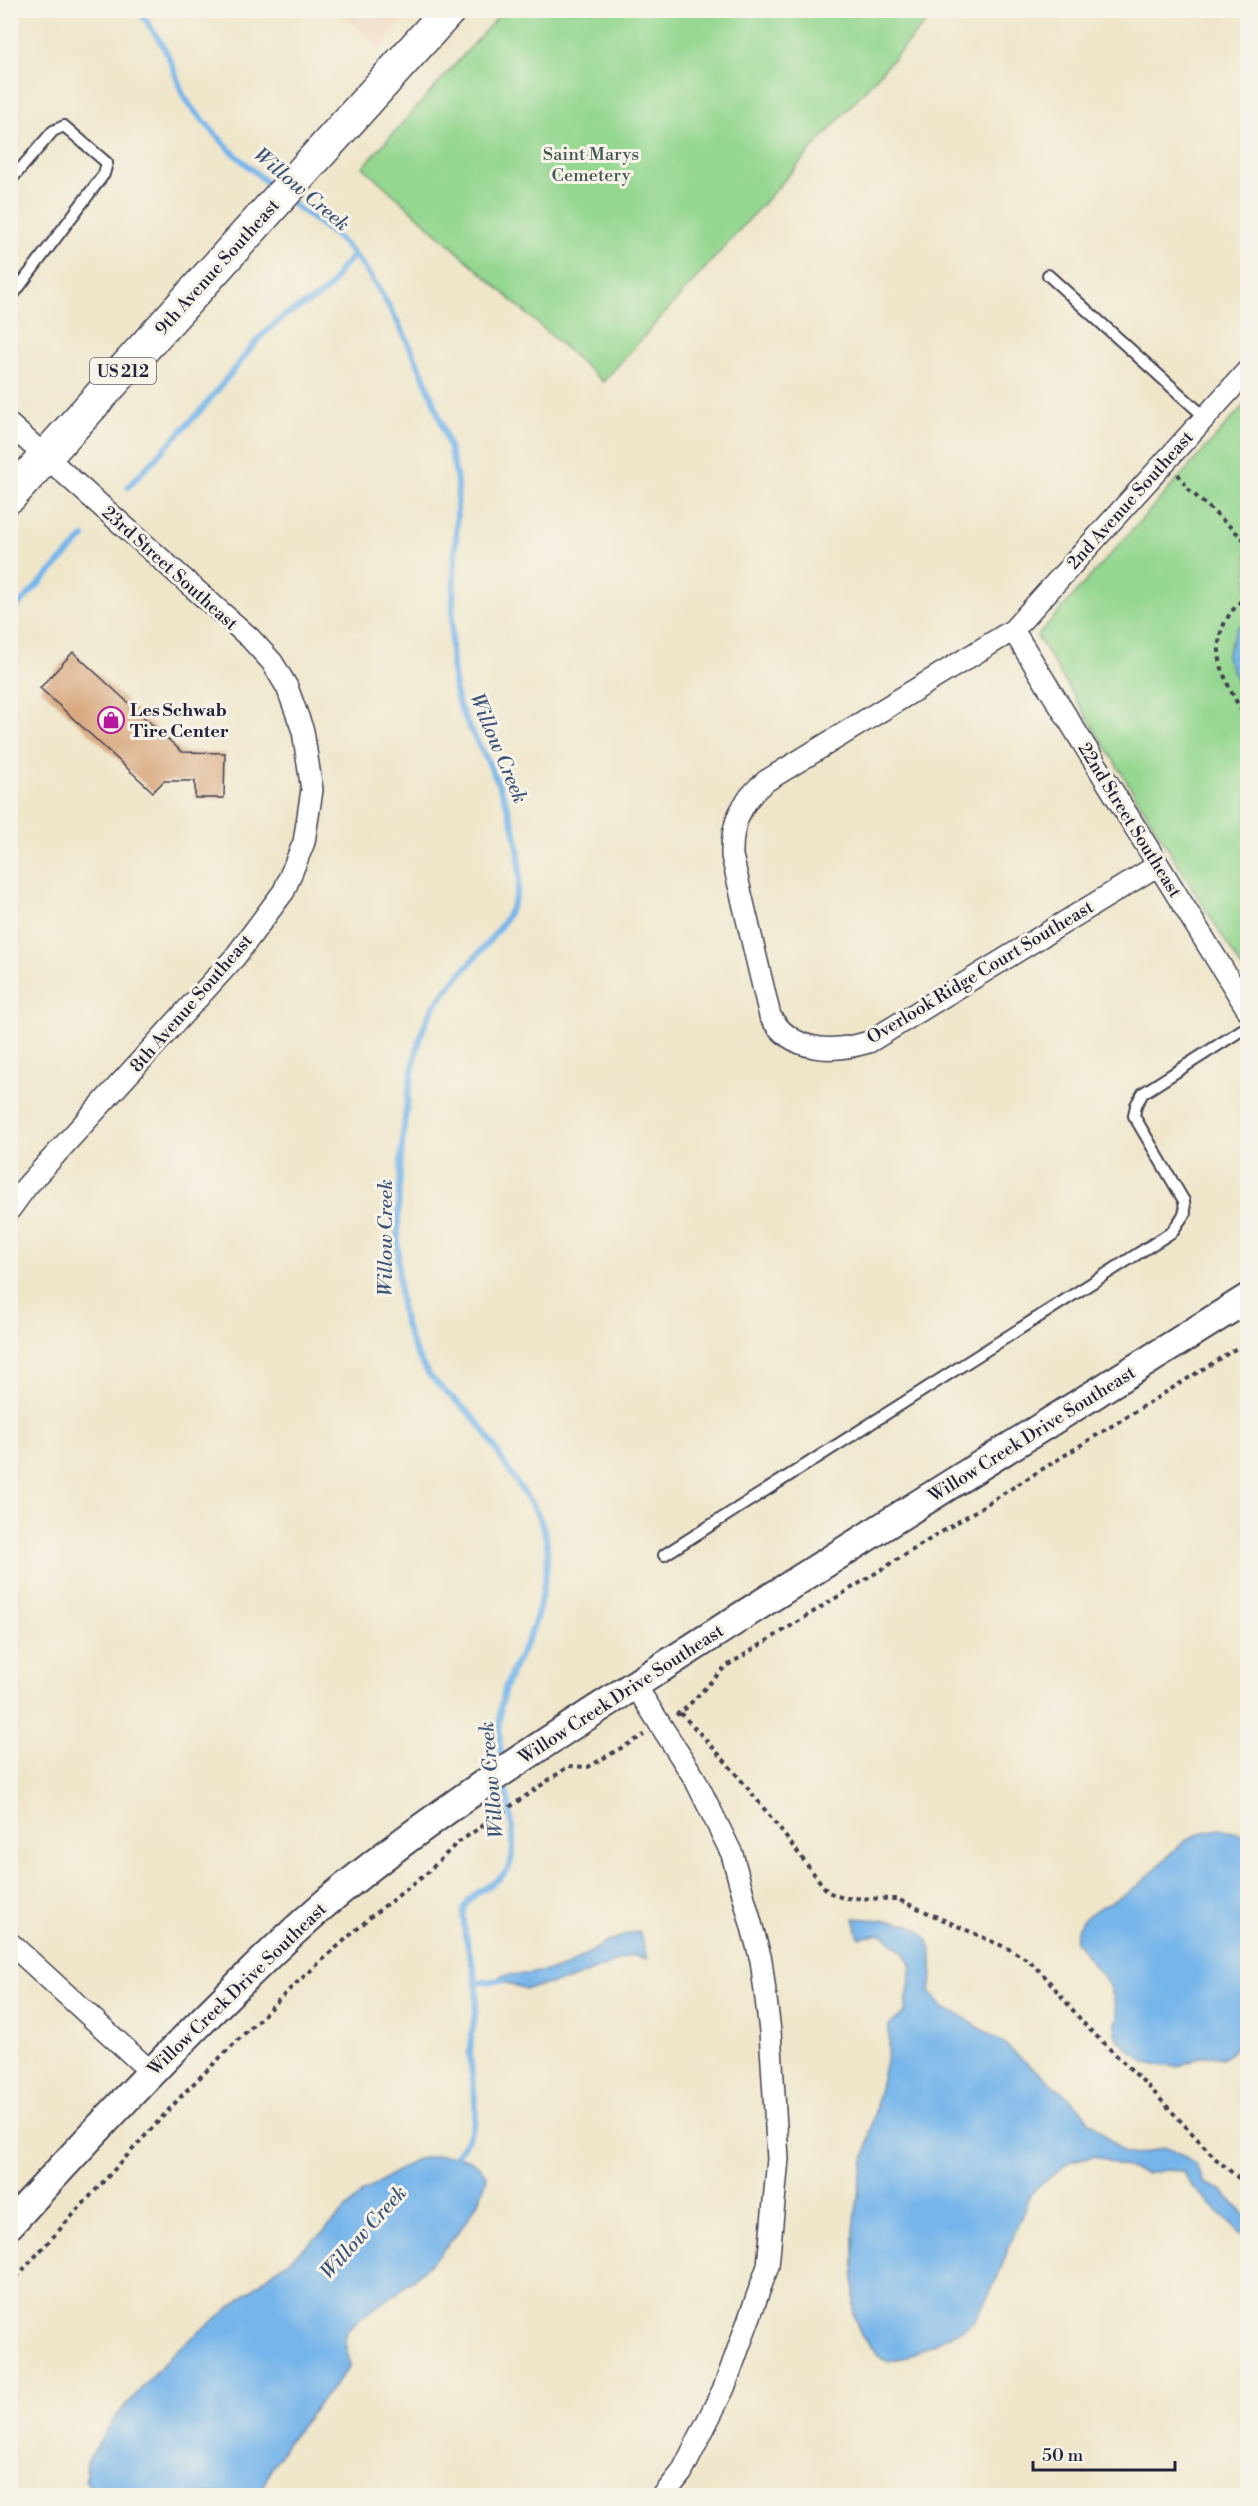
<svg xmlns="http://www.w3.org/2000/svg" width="1258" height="2506" font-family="'Libre Bodoni',serif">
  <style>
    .built { fill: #efd6bc }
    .green { fill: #94d790; stroke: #5b7c66; stroke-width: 1.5 }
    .water { fill: #76b5ea; stroke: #4c6c92; stroke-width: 1.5 }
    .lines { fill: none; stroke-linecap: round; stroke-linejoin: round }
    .stream { stroke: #76b5ea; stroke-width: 6 }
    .building { fill: #d7a479 }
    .service-casing { stroke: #413f50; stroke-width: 14 }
    .minor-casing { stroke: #413f50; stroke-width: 24 }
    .secondary-casing { stroke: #413f50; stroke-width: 32 }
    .primary-casing { stroke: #413f50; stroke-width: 36 }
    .path { stroke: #413f50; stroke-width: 4; stroke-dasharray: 4.5 4.5; stroke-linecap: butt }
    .service { stroke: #fff; stroke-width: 10 }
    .minor { stroke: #fff; stroke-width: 21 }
    .secondary { stroke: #fff; stroke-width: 28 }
    .primary { stroke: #fff; stroke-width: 33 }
    .labels { text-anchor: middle; stroke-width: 6; stroke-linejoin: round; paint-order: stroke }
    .shield { fill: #f7f3e8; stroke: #62616f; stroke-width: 1.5 }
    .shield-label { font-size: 16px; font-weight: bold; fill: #22223b }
    .park-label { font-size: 18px; fill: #445854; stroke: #f7f3e8 }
    .street-label { font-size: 18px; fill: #22223b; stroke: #f7f3e8 }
    .poi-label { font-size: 18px; font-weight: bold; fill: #22223b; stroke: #f7f3e8; text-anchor: start }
    .water-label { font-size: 20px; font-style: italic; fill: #3f5578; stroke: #f7f3e8 }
  </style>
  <rect width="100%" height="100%" fill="#f7f3e8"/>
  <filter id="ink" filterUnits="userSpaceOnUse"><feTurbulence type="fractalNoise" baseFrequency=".0167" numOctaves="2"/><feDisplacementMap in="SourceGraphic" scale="12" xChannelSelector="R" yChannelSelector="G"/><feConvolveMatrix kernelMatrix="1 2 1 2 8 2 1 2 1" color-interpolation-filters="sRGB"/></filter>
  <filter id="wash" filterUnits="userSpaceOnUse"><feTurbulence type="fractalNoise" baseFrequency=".008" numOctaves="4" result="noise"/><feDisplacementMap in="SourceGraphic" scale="24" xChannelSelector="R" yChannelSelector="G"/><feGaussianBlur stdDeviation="1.35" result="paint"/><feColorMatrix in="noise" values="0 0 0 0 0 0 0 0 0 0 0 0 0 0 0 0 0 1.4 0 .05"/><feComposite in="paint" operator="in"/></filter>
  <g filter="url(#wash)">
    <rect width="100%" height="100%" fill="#efe6ca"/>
    <path class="built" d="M339,11H412L380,48Z"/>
    <path class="green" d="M504,10H936V11L603,382L363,167Z
      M1247,402V976L1037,636Z"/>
    <path class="water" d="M1247,618V703L1226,657L1236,630Z
      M1220,1829L1247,1835L1248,2009C1239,2027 1242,2049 1222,2059L1213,2055L1203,2056L1177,2067L1156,2065L1147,2063L1128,2049L1118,2039L1115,2029L1118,2017L1111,1988L1076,1942C1070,1914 1116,1902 1134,1889C1165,1865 1177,1833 1220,1829Z
      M854,1918C913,1922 941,1921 930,1991L944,2009L957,2013L1005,2045L1066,2095L1083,2111L1088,2120L1124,2153L1137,2155L1164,2147L1182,2154L1196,2166L1205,2183L1221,2190L1247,2217V2240L1191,2185L1182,2171L1165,2170L1146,2174L1093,2156L1071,2161L1037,2187L1028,2199L995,2283L975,2320L963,2329L907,2357L888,2361L882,2359L861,2335L854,2316V2229L860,2179L888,2051L889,2025L905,2012L912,1966L903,1951L882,1934L859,1938Z
      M639,1931L647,1959L632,1955L573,1979L526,1989L497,1980L502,1975L527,1974L563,1968L609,1941Z
      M438,2155C460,2157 475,2156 487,2176C478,2219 432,2265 398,2292C387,2301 348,2323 345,2335C343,2345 350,2356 350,2366C321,2404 274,2449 260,2495H96L85,2480L87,2462L114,2419L173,2353L321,2234L363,2192L414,2160Z"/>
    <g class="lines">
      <path class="stream" d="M139,10L162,44L171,62L183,95L191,107L228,148L275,190
        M290,202C308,216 328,228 344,244C393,294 448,419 458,487L451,650C452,667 453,683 457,698C464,722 478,742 489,764C506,798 523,842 519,881C515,929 456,970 432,1010C400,1062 392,1249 402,1311C406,1333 417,1359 431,1377C446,1394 465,1407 479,1424C493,1442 502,1462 515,1480C529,1500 545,1520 547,1545C549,1571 539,1615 528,1640C520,1656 510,1672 505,1689C497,1713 499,1738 502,1762
        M128,487L202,409L261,336L285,315L318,297L331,286L340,270L353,256
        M10,614L84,537
        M476,1983L503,1980
        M450,2163C460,2150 472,2137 475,2120C478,2103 470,2071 470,2051C471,2029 479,2006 476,1983C474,1963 461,1930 464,1911C468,1890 500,1886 509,1867C519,1845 508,1804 505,1781"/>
    </g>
    <g id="blocks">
      <path class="building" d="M73,652L182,752L225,753L224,798H195V781H164L153,792L40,688Z"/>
    </g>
  </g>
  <g filter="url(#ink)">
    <use href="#blocks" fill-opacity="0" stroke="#413f50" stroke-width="1.5"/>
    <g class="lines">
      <defs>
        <path id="service" d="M10,181L53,131L64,126L107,163L104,174L10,299
          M1048,275L1205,417
          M664,1555L1172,1232L1185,1213L1184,1201L1134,1116L1136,1105L1143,1093L1248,1026"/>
        <path id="minor" d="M10,425L250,638L272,662L287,687L303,731L312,790L304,842L284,891L235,957L26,1187L10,1209
          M1013,630L1248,1010
          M1158,865L869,1042C832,1053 792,1053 770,1016L732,856C731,824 741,801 766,781L1013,630L1248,370
          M635,1685L695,1779L732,1854L761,1960L770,2031L778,2159L768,2266L724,2388L682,2472L663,2496
          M10,1943L151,2072"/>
        <path id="secondary" d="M10,2224C80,2147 151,2071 225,1998C260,1963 296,1928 334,1896C444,1805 566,1729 686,1652C872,1532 1060,1416 1248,1298"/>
        <path id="primary" d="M10,496L449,10"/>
      </defs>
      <use href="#service" class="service-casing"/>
      <use href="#minor" class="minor-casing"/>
      <use href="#secondary" class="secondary-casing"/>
      <use href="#primary" class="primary-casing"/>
      <path class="path" d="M1178,474L1188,489L1248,543
        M1248,595C1199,635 1221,677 1248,721
        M680,1713C737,1769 779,1829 828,1892L843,1898L897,1899L1009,1949L1028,1960L1043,1974L1086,2026L1149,2087L1216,2159L1248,2186
        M676,1715L686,1708L725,1667L1248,1341
        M10,2284L186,2091L292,1987L374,1914L425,1875L456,1844L569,1766L588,1767L644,1735"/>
      <use href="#service" class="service"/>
      <use href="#minor" class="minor"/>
      <use href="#secondary" class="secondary"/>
      <use href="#primary" class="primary"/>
    </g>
  </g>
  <defs>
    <symbol id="shop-ring" viewBox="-11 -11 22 22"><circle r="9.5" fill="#f7f3e8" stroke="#b5179e" stroke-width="1.5"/><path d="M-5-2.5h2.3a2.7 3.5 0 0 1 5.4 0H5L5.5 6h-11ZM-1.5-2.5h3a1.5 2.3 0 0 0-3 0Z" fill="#b5179e"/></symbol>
  </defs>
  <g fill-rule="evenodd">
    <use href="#shop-ring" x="96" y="705" width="30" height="30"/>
  </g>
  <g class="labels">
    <rect class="shield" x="90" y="358" width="66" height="26" rx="4.5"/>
    <g class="shield-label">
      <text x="123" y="377">US 212</text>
    </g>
    <g class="park-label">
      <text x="591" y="160">Saint Marys<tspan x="591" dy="21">Cemetery</tspan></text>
    </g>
    <g class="street-label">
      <text transform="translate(217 267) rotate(-48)" y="6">9th Avenue Southeast</text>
      <text transform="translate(1130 500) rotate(-48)" y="6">2nd Avenue Southeast</text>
      <text transform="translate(170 568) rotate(42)" y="6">23rd Street Southeast</text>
      <text transform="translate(1130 820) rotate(58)" y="6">22nd Street Southeast</text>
      <text transform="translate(980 972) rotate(-31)" y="6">Overlook Ridge Court Southeast</text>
      <text transform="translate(191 1003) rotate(-49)" y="6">8th Avenue Southeast</text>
      <text transform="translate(1032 1434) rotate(-32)" y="6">Willow Creek Drive Southeast</text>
      <text transform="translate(621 1694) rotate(-33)" y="6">Willow Creek Drive Southeast</text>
      <text transform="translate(237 1989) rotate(-44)" y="6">Willow Creek Drive Southeast</text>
    </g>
    <g class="poi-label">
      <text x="130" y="716">Les Schwab<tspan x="130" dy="21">Tire Center</tspan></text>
    </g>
    <g class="water-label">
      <text transform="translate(302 189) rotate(40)" y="7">Willow Creek</text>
      <text transform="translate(499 748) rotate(67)" y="7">Willow Creek</text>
      <text transform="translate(385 1238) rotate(-90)" y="7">Willow Creek</text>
      <text transform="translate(491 1780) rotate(-95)" y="7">Willow Creek</text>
      <text transform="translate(363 2232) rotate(-48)" y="7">Willow Creek</text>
    </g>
  </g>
  <rect width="1258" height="2506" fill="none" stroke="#f7f3e8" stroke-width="36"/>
  <path d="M1033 2461v9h142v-9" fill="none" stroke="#22223b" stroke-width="3"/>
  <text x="1042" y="2461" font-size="18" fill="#22223b" stroke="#f7f3e8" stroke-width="4.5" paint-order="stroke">50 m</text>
</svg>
